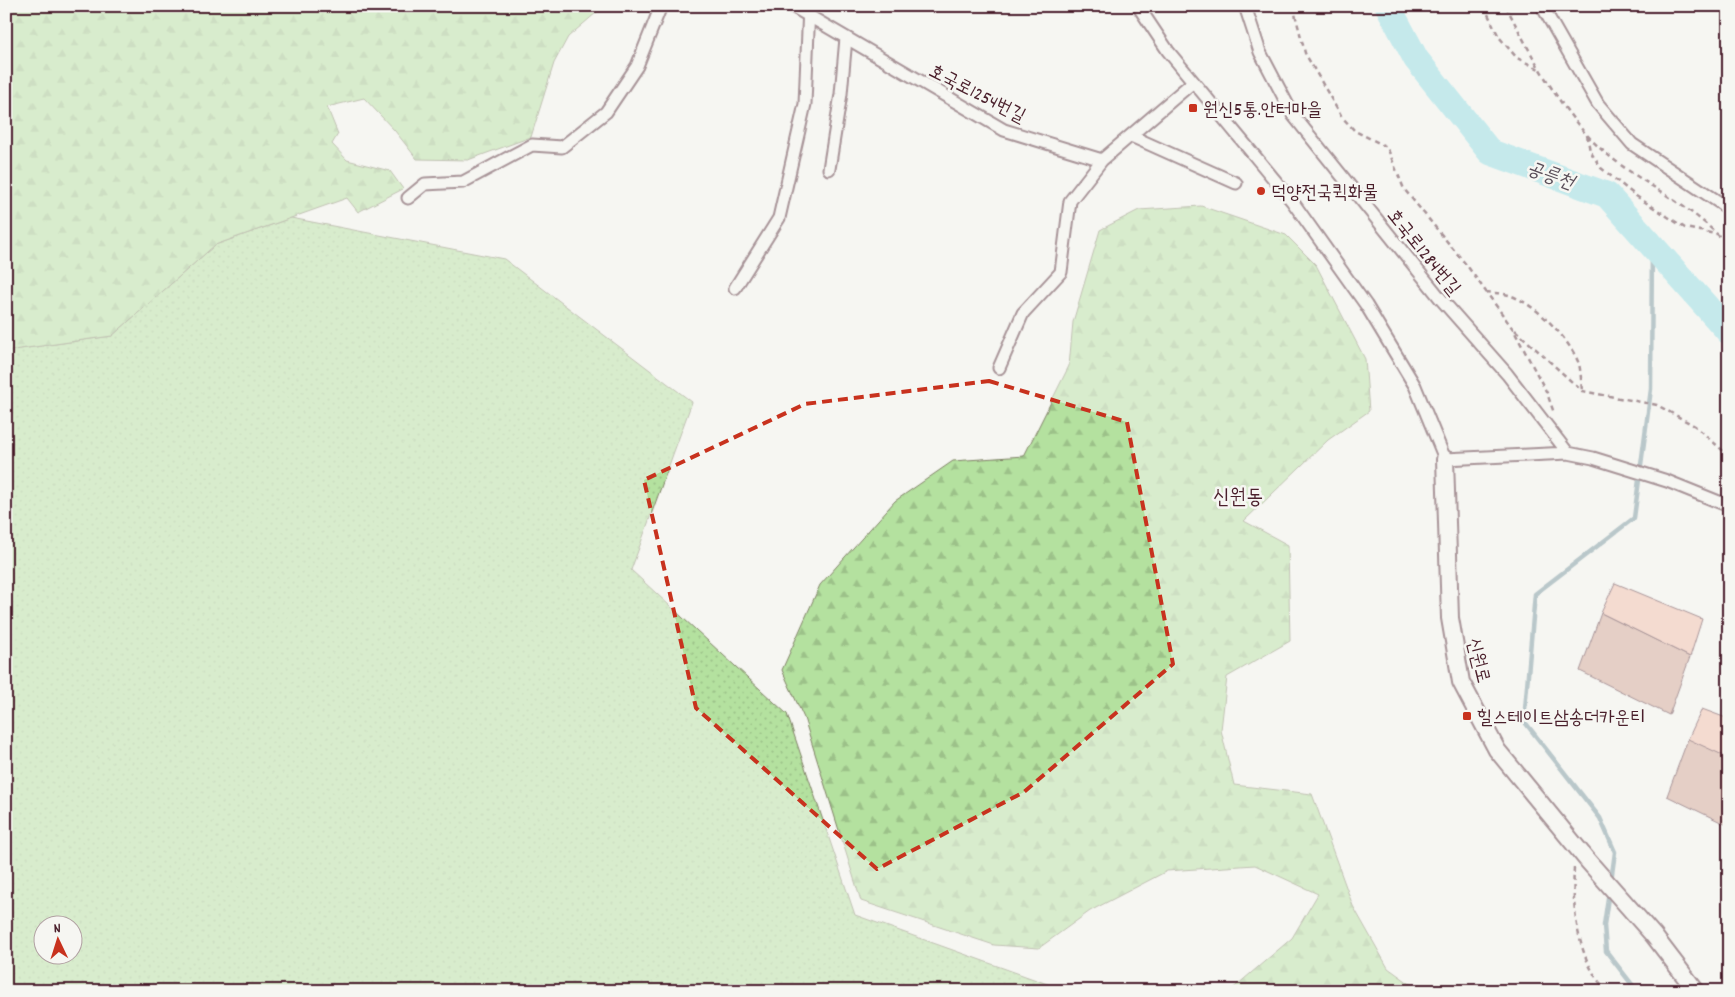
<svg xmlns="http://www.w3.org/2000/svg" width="1735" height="997" font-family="Dekko,'Poor Story',sans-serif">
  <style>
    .grass { fill: url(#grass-dots); stroke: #7f8065; fill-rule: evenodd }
    .forest { fill: url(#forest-firs); stroke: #7f8065 }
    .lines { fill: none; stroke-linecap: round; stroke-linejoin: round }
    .stream { stroke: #708f99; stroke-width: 4.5 }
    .river { stroke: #89dae3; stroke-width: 26 }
    .street-casing { stroke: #4a1f2b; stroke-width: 15 }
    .secondary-casing { stroke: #4a1f2b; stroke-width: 20 }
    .path { stroke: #4a1f2b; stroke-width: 2.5; stroke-dasharray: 5 4; stroke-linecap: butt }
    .street { stroke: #f6f6f2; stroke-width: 11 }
    .secondary { stroke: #f6f6f2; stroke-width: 16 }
    .wall { fill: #d0a090; stroke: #4a1f2b }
    .building { fill: #f2baa7; stroke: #4a1f2b }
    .marked { fill: none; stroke: #c8321e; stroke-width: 4; stroke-dasharray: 10 6; stroke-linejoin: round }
    .poi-dot { fill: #c8321e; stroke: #f6f6f2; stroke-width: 2 }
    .labels { text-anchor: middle; stroke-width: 5; stroke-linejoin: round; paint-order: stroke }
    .street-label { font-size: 19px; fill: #4a1f2b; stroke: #f6f6f2 }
    .poi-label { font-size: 19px; fill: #4a1f2b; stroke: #f6f6f2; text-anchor: start }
    .water-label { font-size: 20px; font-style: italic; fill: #5a4e59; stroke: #f6f6f2 }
    .quarter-label { font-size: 21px; fill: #4a1f2b; stroke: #f6f6f2 }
  </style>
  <defs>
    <pattern id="grass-dots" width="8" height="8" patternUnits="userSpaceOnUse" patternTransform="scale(1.25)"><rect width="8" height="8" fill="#b4e19f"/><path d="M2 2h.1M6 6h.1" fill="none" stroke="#9cc189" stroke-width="1.8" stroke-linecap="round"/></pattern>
    <pattern id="forest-firs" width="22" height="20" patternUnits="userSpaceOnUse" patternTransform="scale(1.25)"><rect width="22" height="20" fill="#b4e19f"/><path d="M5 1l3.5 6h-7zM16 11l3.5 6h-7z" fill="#9cc189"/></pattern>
  </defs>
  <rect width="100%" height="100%" fill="#f6f6f2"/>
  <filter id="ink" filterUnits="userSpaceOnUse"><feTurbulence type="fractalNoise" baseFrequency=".02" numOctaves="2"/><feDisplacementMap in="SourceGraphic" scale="10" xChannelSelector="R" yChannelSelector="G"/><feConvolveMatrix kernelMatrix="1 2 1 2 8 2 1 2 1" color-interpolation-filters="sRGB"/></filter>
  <g filter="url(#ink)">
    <path class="grass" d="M291,218L504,259L692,402L631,570L787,714L855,915L1067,991H6V351L112,336L215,245ZM42,924H72V954H42Z"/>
    <path class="forest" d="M6,6H604L568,37L554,63L531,137L468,160L417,159L395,131L364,98L327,107L338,134L332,144L347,160L390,171L403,189L358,212L347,198L215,245L112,336L6,351Z
      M1201,206L1286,235L1316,265L1365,359L1369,411L1328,440L1244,521L1288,545L1290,641L1227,677L1221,730L1234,785L1312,794L1353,906L1388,968L1420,991H1230L1292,938L1318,894L1255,865L1167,871L1090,911L1039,948L994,945L861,901L804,718L782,670L820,585L895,501L953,461L1024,456L1069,366L1073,322L1100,230L1139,210Z"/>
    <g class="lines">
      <path class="stream" d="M1611,881L1615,852L1600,818L1524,721L1535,594L1634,518L1651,389L1652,245
        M1609,891L1604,925L1606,951L1637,991"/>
      <path class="river" d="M1388,6L1416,59L1490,152L1607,195L1729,332"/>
      <defs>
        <path id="street" d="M792,6L1004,130L1102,160
          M1138,6L1168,51L1292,201L1366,305L1415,386L1445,459L1568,453L1593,458L1667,481L1729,506
          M1245,6L1260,52L1293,115L1440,298L1507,374L1568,453
          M1542,6L1598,104L1632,144L1729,209
          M1131,136L1236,183
          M829,169L841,94L846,38
          M408,198L425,184L463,182L532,145L562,147L606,112L637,66L661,6
          M735,288L779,218L805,104L809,6
          M999,368L1023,313L1061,272L1070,201L1102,160L1193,82"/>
        <path id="secondary" d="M1445,459L1450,618L1461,682L1497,750L1588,861L1654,936L1696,991"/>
      </defs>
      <use href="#street" class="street-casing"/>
      <use href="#secondary" class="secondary-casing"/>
      <path class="path" d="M1293,6L1305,53L1341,116L1355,131L1387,147L1404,189L1468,267L1513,329L1547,393L1554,413
        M1484,6L1499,37L1517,58L1541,70
        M1506,6C1530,53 1561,113 1601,149C1631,176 1669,194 1700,219C1710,227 1719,236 1729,245
        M1587,135L1590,151L1601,168L1636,196L1685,228L1716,234
        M1486,292C1493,293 1502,293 1509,295C1536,304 1569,338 1579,364C1581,372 1581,382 1582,391
        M1515,330L1582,391L1657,405L1695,426L1729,456
        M1574,868C1572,900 1576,944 1593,972C1596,979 1602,985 1607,991"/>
      <use href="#street" class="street"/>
      <use href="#secondary" class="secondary"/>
    </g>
    <path class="wall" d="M1601,613L1690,657L1669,715L1580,671Z
      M1729,719V826L1667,796L1688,739Z
      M1729,917V938L1722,935Z"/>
    <path class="building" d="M1615,583L1702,619L1690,657L1601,613Z
      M1702,709L1729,719V758L1688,739Z"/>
  </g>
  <path d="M0 0H1735V997H0ZM989,381L1127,422L1173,664L1024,792L877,869L696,708L644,480L805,404Z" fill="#f6f6f2" fill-opacity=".55" fill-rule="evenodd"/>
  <path class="marked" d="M989,381L1127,422L1173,664L1024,792L877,869L696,708L644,480L805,404Z"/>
  <g class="poi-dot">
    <rect x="1188" y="103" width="10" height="10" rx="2.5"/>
    <circle cx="1261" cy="191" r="5"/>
    <rect x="1462" y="711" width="10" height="10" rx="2.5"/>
  </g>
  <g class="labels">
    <g class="street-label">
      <text transform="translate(978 92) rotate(27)" y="7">호국로1254번길</text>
      <text transform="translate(1425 251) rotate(51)" y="7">호국로1284번길</text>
      <text transform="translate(1480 660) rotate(76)" y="7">신원로</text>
    </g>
    <g class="poi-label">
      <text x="1203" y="115">원신5통.안터마을</text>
      <text x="1271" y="198">덕양전국퀵화물</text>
      <text x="1477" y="723">힐스테이트삼송더카운티</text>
    </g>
    <g class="water-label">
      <text transform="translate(1551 174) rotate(20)" y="7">공릉천</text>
    </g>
    <g class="quarter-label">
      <text x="1238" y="503">신원동</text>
    </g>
  </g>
  <rect width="1735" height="997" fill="none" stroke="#f6f6f2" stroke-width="25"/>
  <rect x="12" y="12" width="1710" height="972" fill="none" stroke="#4a1f2b" stroke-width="2" filter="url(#ink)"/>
  <g transform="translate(58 940) rotate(356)"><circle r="24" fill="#f6f6f2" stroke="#b1a0a2"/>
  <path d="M0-4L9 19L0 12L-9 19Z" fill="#c8321e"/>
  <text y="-8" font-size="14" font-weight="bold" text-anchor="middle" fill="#4a1f2b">N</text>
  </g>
</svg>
